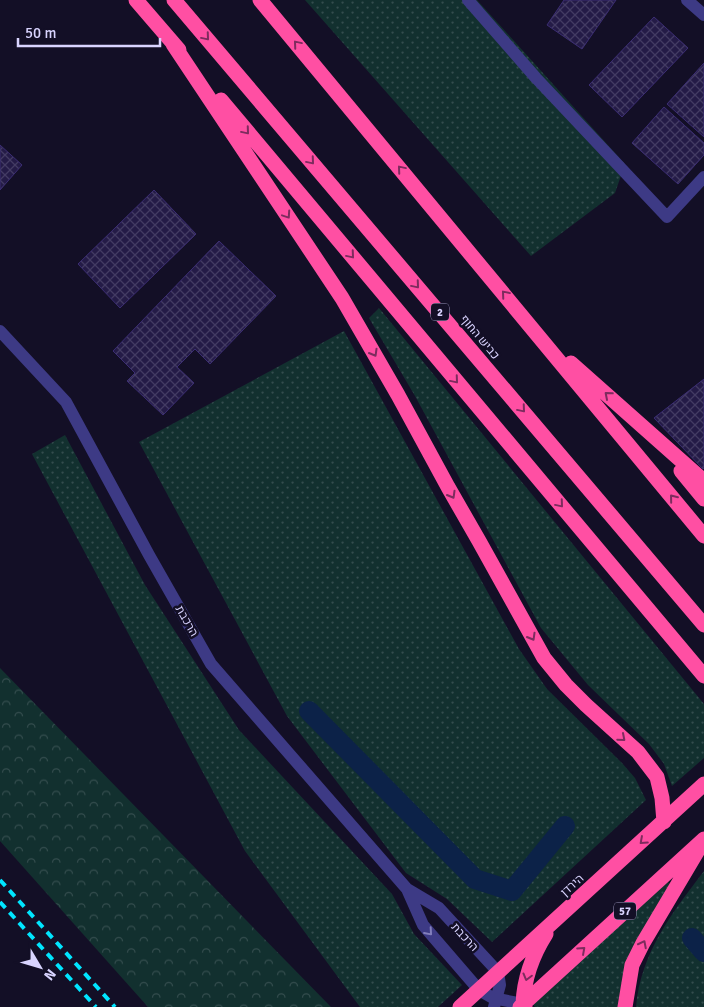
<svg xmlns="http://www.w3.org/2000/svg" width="704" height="1007" font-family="Signika,Heebo,sans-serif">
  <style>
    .grass { fill: url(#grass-dots) }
    .forest { fill: url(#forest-crowns) }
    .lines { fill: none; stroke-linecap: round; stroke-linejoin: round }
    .canal { stroke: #0c2248; stroke-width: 20 }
    .building { fill: url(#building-cross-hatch); stroke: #3b2d73 }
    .minor { stroke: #3d3a85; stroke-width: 12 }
    .highway { stroke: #ff4fa3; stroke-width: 15 }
    .rail { stroke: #00e5ff; stroke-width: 4; stroke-dasharray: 8 6; stroke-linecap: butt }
    .oneway { stroke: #7d2c5e }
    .oneway2 { stroke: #837fbc }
    .labels { text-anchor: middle; stroke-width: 5; stroke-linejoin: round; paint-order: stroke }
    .shield { fill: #130f26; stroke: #9e99be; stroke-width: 1 }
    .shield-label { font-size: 11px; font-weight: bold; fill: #d9d4ff }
    .street-label { font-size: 12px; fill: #d9d4ff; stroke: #130f26 }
  </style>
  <defs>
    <pattern id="grass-dots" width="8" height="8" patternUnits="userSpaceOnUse" patternTransform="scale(1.25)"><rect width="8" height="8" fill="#12302f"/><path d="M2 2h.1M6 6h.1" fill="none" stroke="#344d4e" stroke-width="1.8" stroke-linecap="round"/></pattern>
    <pattern id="forest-crowns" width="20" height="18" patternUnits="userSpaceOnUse" patternTransform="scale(1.25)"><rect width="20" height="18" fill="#12302f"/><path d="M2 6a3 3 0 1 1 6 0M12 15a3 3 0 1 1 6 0" fill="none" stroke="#344d4e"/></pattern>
    <pattern id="building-cross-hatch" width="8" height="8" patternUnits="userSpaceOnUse" patternTransform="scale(1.25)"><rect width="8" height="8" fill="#241b47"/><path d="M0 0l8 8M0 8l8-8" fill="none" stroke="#433b63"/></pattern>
  </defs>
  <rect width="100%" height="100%" fill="#130f26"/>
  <path class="grass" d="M305,0H477L625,164L615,193L531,256Z
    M379,308L704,704V758L672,786L664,764L649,744L588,685L541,628L415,396L369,318Z
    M344,331L519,649L547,689L622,763L635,778L646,800L492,942L447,899L406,873L287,716L139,442Z
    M65,435L145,585L239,730L392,894L414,934L462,985L438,1007H360L245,851L32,454Z
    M704,871V1007H636C641,952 672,913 704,871Z
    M667,881L671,885L621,1007H535L533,1004Z"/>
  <path class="forest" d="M0,668L331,1007H148L0,841Z"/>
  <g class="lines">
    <path class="canal" d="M309,711L475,879L512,891L565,826
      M692,938L704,952"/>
  </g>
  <path class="building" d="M564,0H616L582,49L547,25Z
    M654,17L688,48L622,117L589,85Z
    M704,63V137L667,104Z
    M664,107L704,143V155L678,184L632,143Z
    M0,145L22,165L0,190Z
    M154,190L196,234L120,308L78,264Z
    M219,241L276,296L210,364L195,349L177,367L194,383L163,415L127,381L135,373L113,351Z
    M704,379V468L703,469L654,418Z"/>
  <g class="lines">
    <path class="minor" d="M468,0L536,78L667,217L704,177
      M687,0L704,15
      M0,331L66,402L149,555L211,664L407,889L423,925L479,990L493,998L523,1004
      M407,889L439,908L498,972L500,985L494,1007"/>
    <path class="highway" d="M136,0L179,50
      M174,0L704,625
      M260,0L704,536
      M173,44L342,298L398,395L448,487L479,541L544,658L566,685L586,705L638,752L657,777L662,798L664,822
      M221,100L704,676
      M571,363L704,481
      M681,471L704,499
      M460,1007L704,784
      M520,1007L704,839
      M525,1007L523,1004C524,979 532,956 546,934
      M625,1007L632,965L643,943L697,852"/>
    <path class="rail" d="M0,880L115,1007
      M0,902L96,1007"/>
  </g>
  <defs><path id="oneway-chevron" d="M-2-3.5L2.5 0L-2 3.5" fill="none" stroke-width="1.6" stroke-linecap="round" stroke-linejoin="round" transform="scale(1.25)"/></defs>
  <g class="oneway">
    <use href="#oneway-chevron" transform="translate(206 37) rotate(50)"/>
    <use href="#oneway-chevron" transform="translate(297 44) rotate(-130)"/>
    <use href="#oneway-chevron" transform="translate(246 131) rotate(50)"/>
    <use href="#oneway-chevron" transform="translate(311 161) rotate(50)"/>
    <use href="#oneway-chevron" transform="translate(401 169) rotate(-130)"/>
    <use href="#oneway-chevron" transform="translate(287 215) rotate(56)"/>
    <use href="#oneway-chevron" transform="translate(351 255) rotate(50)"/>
    <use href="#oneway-chevron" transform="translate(416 285) rotate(50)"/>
    <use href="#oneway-chevron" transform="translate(505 294) rotate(-130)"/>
    <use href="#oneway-chevron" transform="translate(374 353) rotate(60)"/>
    <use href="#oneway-chevron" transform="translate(455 380) rotate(50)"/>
    <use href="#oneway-chevron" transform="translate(608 395) rotate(-139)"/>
    <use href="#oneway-chevron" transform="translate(522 409) rotate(50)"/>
    <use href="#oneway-chevron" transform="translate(452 495) rotate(60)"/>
    <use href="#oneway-chevron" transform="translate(673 498) rotate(-129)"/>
    <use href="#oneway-chevron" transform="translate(560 504) rotate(50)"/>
    <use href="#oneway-chevron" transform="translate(532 637) rotate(60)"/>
    <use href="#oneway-chevron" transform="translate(622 738) rotate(41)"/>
    <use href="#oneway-chevron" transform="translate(643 841) rotate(138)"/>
    <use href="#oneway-chevron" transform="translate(643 944) rotate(-63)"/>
    <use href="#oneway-chevron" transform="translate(582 950) rotate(-42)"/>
    <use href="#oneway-chevron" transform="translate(527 977) rotate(105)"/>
  </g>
  <use class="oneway2" href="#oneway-chevron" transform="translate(429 932) rotate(49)"/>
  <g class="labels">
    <g class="shield">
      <rect x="431" y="303.5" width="18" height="17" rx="4"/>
      <rect x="614" y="902.5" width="22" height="17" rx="4"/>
    </g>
    <g class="shield-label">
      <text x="440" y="316">2</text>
      <text x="625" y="915">57</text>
    </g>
    <g class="street-label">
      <text transform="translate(480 337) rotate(50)" y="4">כביש החוף</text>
      <text transform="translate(187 621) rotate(60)" y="4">הרכבת</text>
      <text transform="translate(572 885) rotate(-42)" y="4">הירדן</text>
      <text transform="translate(465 937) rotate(47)" y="4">הרכבת</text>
    </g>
  </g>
  <g transform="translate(40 967) rotate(128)" stroke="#130f26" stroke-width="4" paint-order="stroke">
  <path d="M0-4L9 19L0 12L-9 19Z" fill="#d9d4ff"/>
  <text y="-8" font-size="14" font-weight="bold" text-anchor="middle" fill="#d9d4ff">N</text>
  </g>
  <path d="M18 38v8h142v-8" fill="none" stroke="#d9d4ff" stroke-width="2.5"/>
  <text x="25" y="38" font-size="15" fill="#d9d4ff" stroke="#130f26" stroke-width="4" paint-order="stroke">50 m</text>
</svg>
